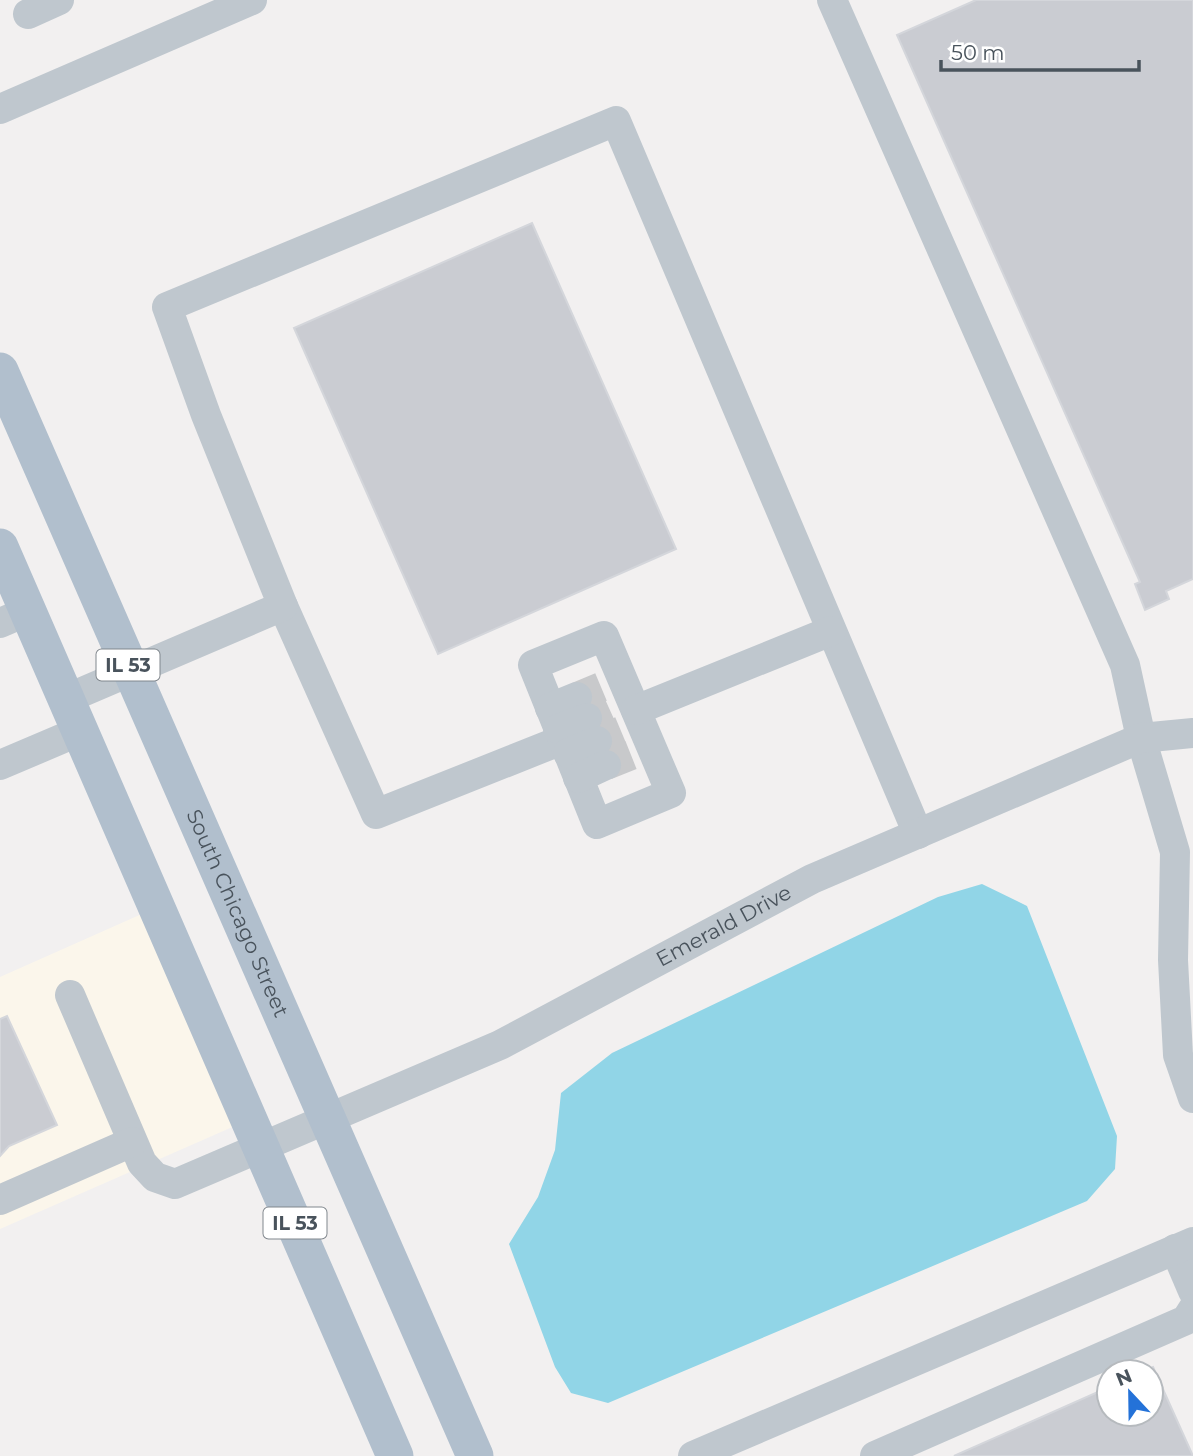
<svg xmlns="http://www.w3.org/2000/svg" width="1193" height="1456" font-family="Montserrat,sans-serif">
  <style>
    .commercial { fill: #fbf6eb }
    .water { fill: #91d5e7 }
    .building { fill: #caccd2; stroke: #d4d6db; stroke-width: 2 }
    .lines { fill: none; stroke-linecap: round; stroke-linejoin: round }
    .minor-tunnel { stroke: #c8c9cb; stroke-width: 30; stroke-dasharray: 30 15; stroke-linecap: butt }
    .minor { stroke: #bfc7ce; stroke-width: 30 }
    .major { stroke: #b1bfcd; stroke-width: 37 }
    .labels { text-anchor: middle; stroke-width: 7; stroke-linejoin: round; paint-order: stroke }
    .shield { fill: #fff; stroke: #80878d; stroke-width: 2 }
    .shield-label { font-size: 19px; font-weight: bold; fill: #49535c }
    .street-label { font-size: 21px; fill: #49535c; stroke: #fff }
  </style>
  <rect width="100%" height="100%" fill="#f2f0f0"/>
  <path class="commercial" d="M144,913L237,1125L0,1229V977Z"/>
  <path class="water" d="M982,884L1027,906L1117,1136L1115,1169L1087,1201L608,1403L571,1393L555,1367L509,1244L538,1197L555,1150L561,1093L612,1053L938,897Z"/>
  <path class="building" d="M976,0H1193V579L1166,591L1169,599L1145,610L1135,584L1140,582L897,35Z
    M532,223L676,549L438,654L294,328Z
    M7,1016L57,1125L9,1146L0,1156V1019Z
    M1153,1367L1193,1456H954L1109,1387V1414H1151V1372H1141Z"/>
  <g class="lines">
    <path class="minor-tunnel" d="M577,697L601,687
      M587,718L609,708
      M597,741L621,731
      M606,765L631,755"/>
    <g class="minor">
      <path d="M832,0L1125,665L1141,738L1175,852L1173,960L1178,1055L1193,1098"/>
      <path d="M28,14L59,0"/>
      <path d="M0,109L252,0"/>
      <path d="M283,606L376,814L562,740"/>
      <path d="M0,623L28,611"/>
      <path d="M604,636L671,793L597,824L533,665Z"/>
      <path d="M66,699L283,606L206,415L167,307L616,121L918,834"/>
      <path d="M550,708L577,697"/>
      <path d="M636,710L831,631"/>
      <path d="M558,729L587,718"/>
      <path d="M568,753L597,741"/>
      <path d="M0,765L80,731"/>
      <path d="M578,778L606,765"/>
      <path id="s1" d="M70,995L142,1163L155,1177L175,1184L500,1045L812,879L1141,738L1193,733"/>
      <path d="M0,1200L132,1142"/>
      <path d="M1175,1249L1193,1291"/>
      <path d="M693,1456L1193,1242"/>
      <path d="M875,1456L1186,1320L1193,1309"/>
    </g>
    <g class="major">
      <path id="s2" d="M0,371L475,1456"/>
      <path d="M0,547L395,1456"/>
    </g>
  </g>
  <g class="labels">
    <g class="shield">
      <rect x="96.5" y="649.5" width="63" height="31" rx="5"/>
      <rect x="263.5" y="1207.5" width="63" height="31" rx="5"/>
    </g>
    <g class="shield-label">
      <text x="128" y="672">IL 53</text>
      <text x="295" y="1230">IL 53</text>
    </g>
    <g class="street-label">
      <text dy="7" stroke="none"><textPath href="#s2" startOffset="592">South Chicago Street</textPath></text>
      <text dy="7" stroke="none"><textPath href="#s1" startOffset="830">Emerald Drive</textPath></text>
    </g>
  </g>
  <g transform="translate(1130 1393) rotate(338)"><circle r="33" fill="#ffffff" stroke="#b6babe" stroke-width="2"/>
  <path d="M0-5L12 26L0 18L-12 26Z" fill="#2472d8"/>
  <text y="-10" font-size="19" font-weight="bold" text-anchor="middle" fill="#49535c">N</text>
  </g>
  <path d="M941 60v10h198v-10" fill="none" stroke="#49535c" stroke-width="3.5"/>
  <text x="951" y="60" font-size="21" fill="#49535c" stroke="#ffffff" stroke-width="5" paint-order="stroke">50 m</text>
</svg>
